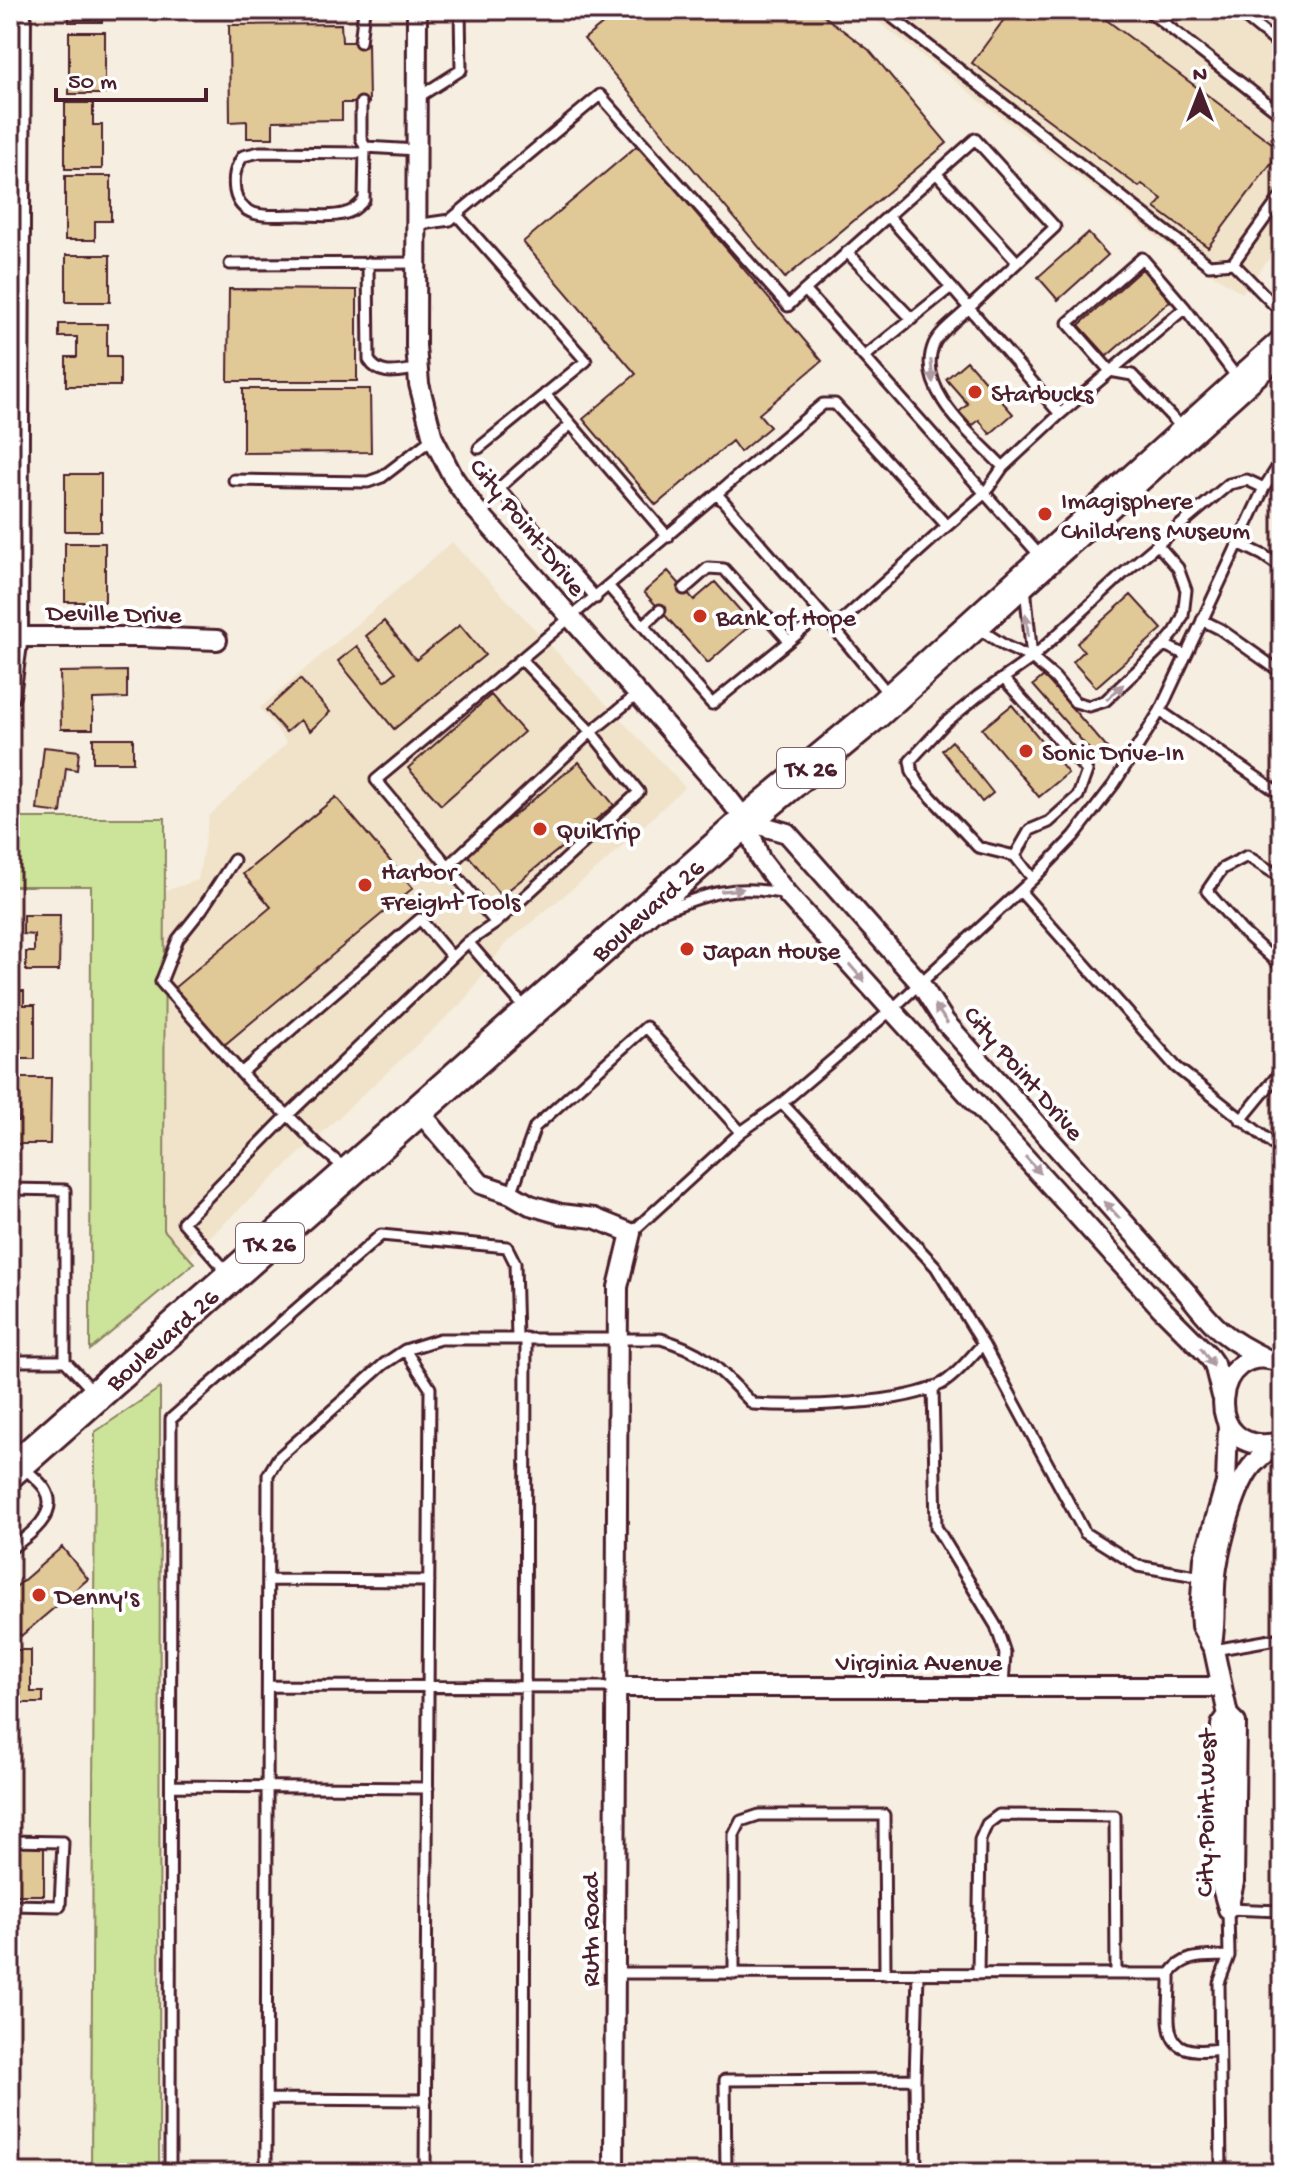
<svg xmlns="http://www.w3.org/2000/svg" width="1292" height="2183" font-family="'Gochi Hand',sans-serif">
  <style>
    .built { fill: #f0e3ca }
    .green { fill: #cce49a; stroke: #8b8262; stroke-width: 2 }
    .building { fill: #e1c897; stroke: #4a1f2b; stroke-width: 2 }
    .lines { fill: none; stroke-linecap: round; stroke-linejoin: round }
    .lane-casing { stroke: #4a1f2b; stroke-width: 15 }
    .street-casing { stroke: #4a1f2b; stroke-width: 24 }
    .primary-casing { stroke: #4a1f2b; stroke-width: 36 }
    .lane { stroke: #fff; stroke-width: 9 }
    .street { stroke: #fff; stroke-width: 18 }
    .primary { stroke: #fff; stroke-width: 30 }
    .oneway { fill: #ae9aa0 }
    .poi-dot { fill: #c8321e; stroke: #fff; stroke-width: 3 }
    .labels { text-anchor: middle; stroke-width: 8; stroke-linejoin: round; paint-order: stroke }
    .shield { fill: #fff; stroke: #80626b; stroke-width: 2 }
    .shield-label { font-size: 24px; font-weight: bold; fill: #4a1f2b }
    .poi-label { font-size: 26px; fill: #4a1f2b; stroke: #fff; text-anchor: start }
    .street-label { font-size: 26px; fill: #4a1f2b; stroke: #fff }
  </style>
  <rect width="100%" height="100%" fill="#f6eee0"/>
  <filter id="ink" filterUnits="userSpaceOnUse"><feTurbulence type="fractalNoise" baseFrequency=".0125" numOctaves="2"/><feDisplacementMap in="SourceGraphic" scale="16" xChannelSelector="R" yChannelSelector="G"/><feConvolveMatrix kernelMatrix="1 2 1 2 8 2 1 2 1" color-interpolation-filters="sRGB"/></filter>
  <g filter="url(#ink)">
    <path class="built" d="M863,10H1282V242L1242,293L1175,251Z
      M452,542L685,787L604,863L505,944L463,1002L188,1257L164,1230L165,891L198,880L209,816L287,743L260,708Z"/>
    <path class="green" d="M10,818H165L164,1230L194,1263L90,1350L91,886H10Z
      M160,1388L159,2173H91L95,1432Z"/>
    <path class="building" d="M69,10H102V22H69Z
      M620,10H816L869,50L947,143L785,278L584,39Z
      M1011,10H1093L1281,150L1208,247L1155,208L1162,199L1142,184L1139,187L972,63Z
      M341,24L342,42H368L369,103H342V120L273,121V138H247V121L230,122L229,25Z
      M69,32H105V94H69Z
      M65,103H93V125H102V169H65Z
      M638,145L822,361L759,414L770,427L740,452L732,441L656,505L583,419L636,374L523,242Z
      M65,176H111V221H95V240H65Z
      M1088,233L1108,255L1058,300L1038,277Z
      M66,255H110V302H66Z
      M1142,269L1170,301L1107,356L1079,325Z
      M229,289L357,290V381H228Z
      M59,324H107V356H120V386H66V357H77V337H59Z
      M967,361L1013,414L990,434L979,420L972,426L959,412L968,404L946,379Z
      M243,389H370L371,452L243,453Z
      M65,474H101V531H65Z
      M65,543H105V602H65Z
      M668,571L694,600L715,582L752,624L708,663L644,592Z
      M1131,595L1162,629L1096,687L1073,662L1084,651L1077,643Z
      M384,621L416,660L460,625L485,655L394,729L338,661L357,646L385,681L396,672L366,636Z
      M127,671V698L93,699V729H61L60,672Z
      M1044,676L1107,748L1096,757L1033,685Z
      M300,679L330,712L310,731L300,720L286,732L266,710Z
      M491,695L524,732L441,805L408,768Z
      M1012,705L1068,773L1039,797L982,729Z
      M93,738H133V762H93Z
      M952,741L993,793L982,802L942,750Z
      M44,747L79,751L77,770L66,768L61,813L37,810Z
      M579,762L614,805L501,896L467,854Z
      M336,797L413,888L223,1046L174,988L271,907L243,874Z
      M23,915H60L59,971H26V952H34V935L23,934Z
      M10,991H24V1005H35V1059H10Z
      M10,1078H51L50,1144H10V1121H19L20,1097H10Z
      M62,1547L88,1579L21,1636L10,1623V1592Z
      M10,1650H31V1692H43V1703H10Z
      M10,1844H44V1895H10Z"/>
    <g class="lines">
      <defs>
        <path id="lane" d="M883,10L1209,265L1233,263
          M1147,10L1282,115
          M1236,10L1282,47
          M360,42L364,10
          M417,98L461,70L460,10
          M361,103V138L365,147L364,200C359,205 355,210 349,212C334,218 315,215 299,215C274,215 241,222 235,191C233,177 235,168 243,156L260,152L365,153
          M365,147L417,150
          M936,173L1017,262
          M1282,195L1233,263L1282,313
          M457,215L586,361L479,448
          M888,216L951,287
          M415,225L450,220L600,95L788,306L805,290
          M847,252L912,319
          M368,263L369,360C380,378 399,371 417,369
          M230,264L416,263
          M864,357L951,287L969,308C959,318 940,331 934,344C914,390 975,437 1003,467
          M545,394L668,537
          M1060,414L1185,308
          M571,424L499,488L596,598
          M1184,430L1132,375L1110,371L1068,323L1142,258L1185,308L1238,379
          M234,480L368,482L382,477L433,438
          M717,494L834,628
          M947,526L985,493L1003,467L1060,414L969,308L1055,227L975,139L805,290C884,380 963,469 1042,558
          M1238,543L1263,555L1282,568
          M609,587L712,704L822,614
          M684,589L708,568L724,569L789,641
          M1202,620L1220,629L1282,673
          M643,626L660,610
          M976,627L1007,647L1032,658L1025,586
          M1164,645L1186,655
          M1032,658L1055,678L1075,702L1089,706L1105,701L1164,645L1175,632L1183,616L1186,590L1178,568L1157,544
          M521,659L823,404H835L947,526L834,628L890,696
          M1003,678L1087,771L1078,796L1049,822L1030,830L1015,856
          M1160,711L1282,795
          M448,866L591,732L521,659L376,780L496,923
          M1282,878L1247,856L1222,869L1207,891L1241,930L1282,967
          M1033,879L1015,856L978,847L919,784L912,772L910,761L945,723L978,696L1032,658L1125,572L1229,484L1247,480L1264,488
          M1020,891L1176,1067L1282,1151
          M658,913C707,894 730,884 782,893
          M525,1008L468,942L496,923L639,792L591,732L638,694
          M241,1073L420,919L452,957
          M782,1103L936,1267L983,1344L1085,1533L1138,1566L1202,1577
          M1241,1120L1282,1070
          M346,1169L317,1145L288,1115L468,942
          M10,1189L65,1190V1361H10
          M511,1194L535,1127L646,1027L741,1132
          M631,1233L741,1132L782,1103L890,1011L1033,879L1074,836L1114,784L1160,711L1264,488L1282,460
          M229,1274L183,1222L288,1115L251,1084L161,982L178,939L202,909L234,860
          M405,1350L430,1388L425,2173
          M65,1361L93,1391
          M933,1387L936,1527L996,1626L1005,1653L1003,1687
          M10,1549C27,1537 61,1514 45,1489C40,1481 30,1474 23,1467
          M268,1580L429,1581
          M1214,1650L1282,1638
          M268,1686L616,1687
          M171,1786L428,1788
          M10,1841L63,1842L60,1906L10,1905
          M615,1973L1170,1974C1185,1953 1205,1957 1229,1956
          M734,1974V1835L741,1821L759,1815H884L885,1974
          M978,1974L980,1840L987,1824L999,1815L1115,1816L1116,1974
          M1170,1974C1171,2021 1155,2059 1219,2049
          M267,2099L426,2100
          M170,2173L171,1419L381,1235L507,1247L515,1263L517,1338
          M266,2173L268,1475L278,1458L384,1364L405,1350L440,1339H661C709,1353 719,1370 753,1404C799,1407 905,1405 943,1383C958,1374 971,1356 983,1344
          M524,2173L526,1338
          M726,2173L725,2080L915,2079
          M916,2173L915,2079L918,1973
          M1221,2173L1219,1983L1229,1956L1228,1909L1282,1911"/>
        <path id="street" d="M417,10L416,346L419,384L433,438L453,477L473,506L721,789L746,821L760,859L787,894L1161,1308L1207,1354L1214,1364L1222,1396
          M10,637H141L217,640
          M10,695L18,637L21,10
          M746,821L787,833L920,983L945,1022L1188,1294C1215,1329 1227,1340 1267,1359
          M419,1111L481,1184L511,1194L530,1205L561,1214L594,1218L631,1233L618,1287L614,2173
          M1228,1425L1226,1483L1204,1558L1200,1611L1201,1626L1214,1650L1228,1715L1236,1723L1234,1882L1228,1909
          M1280,1442C1197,1462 1211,1333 1282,1363
          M1212,1643C1216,1624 1214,1606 1215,1587C1216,1558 1233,1490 1251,1467C1259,1457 1269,1450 1279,1442
          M616,1687H1222
          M1227,1905L1220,1881L1221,1725L1228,1715"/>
        <g id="primary">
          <path id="s1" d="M10,1472L746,821L875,714L1282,346"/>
        </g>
      </defs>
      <use href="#lane" class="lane-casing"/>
      <use href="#street" class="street-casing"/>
      <use href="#primary" class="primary-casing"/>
      <use href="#lane" class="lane"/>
      <use href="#street" class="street"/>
      <use href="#primary" class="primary"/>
    </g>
    <defs><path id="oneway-solid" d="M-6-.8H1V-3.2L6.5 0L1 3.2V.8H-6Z" transform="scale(2)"/></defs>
    <g class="oneway">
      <use href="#oneway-solid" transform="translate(932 371) rotate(84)"/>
      <use href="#oneway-solid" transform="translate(1027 625) rotate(-97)"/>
      <use href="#oneway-solid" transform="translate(1115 692) rotate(-43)"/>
      <use href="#oneway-solid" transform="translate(732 890) rotate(-5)"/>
      <use href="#oneway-solid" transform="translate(857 973) rotate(49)"/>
      <use href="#oneway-solid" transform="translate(941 1014) rotate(-124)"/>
      <use href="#oneway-solid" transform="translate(1033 1165) rotate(48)"/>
      <use href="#oneway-solid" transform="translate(1112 1210) rotate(-132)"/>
      <use href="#oneway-solid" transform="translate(1207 1357) rotate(56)"/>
    </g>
  </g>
  <g class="poi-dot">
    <circle cx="975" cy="392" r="8"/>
    <circle cx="1045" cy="514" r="8"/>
    <circle cx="700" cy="616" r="8"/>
    <circle cx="1026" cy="751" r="8"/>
    <circle cx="540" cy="829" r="8"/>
    <circle cx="365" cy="885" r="8"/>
    <circle cx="687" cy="949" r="8"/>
    <circle cx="39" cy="1595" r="8"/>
  </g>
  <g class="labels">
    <g class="shield">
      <rect x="777" y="748" width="68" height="40" rx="6"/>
      <rect x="236" y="1223" width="68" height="40" rx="6"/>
    </g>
    <g class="shield-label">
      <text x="811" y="776">TX 26</text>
      <text x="270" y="1251">TX 26</text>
    </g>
    <g class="poi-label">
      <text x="991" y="401">Starbucks</text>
      <text x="1061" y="508">Imagisphere<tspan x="1061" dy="30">Childrens Museum</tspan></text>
      <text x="716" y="625">Bank of Hope</text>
      <text x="1042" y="760">Sonic Drive-In</text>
      <text x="556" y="838">QuikTrip</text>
      <text x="381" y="879">Harbor<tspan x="381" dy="30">Freight Tools</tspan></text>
      <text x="703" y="958">Japan House</text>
      <text x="55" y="1604">Denny's</text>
    </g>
    <g class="street-label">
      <text transform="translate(529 526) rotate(51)" y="9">City Point Drive</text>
      <text transform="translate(114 612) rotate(1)" y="9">Deville Drive</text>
      <text dy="9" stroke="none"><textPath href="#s1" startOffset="850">Boulevard 26</textPath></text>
      <text transform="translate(1025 1072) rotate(49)" y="9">City Point Drive</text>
      <text dy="9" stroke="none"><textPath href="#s1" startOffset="202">Boulevard 26</textPath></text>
      <text x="919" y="1670">Virginia Avenue</text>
      <text transform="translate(1204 1813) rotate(-89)" y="9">City Point West</text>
      <text transform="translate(589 1930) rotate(-90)" y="9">Ruth Road</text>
    </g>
  </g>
  <rect width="1292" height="2183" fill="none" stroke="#fff" stroke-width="40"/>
  <rect x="20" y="20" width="1252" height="2143" fill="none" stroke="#4a1f2b" stroke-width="3" filter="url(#ink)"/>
  <g transform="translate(1200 92)" stroke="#ffffff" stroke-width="6" paint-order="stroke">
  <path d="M0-6L14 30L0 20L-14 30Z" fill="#4a1f2b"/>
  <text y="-12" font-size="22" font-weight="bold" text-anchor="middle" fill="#4a1f2b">N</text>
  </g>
  <path d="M56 88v12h150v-12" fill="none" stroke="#4a1f2b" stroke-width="4"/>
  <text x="68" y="88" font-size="24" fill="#4a1f2b" stroke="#ffffff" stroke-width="6" paint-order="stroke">50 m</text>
</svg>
